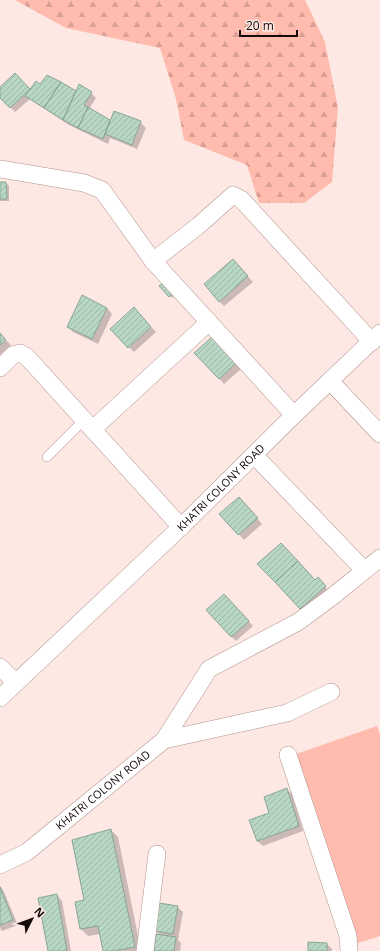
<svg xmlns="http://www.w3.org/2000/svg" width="380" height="951" font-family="'Open Sans',sans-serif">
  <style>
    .forest { fill: url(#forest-firs) }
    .garden { fill: #ffbbae }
    .shadow { fill: #0003 }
    .building { fill: url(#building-hatch); stroke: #89a695 }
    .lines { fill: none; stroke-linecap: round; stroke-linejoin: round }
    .service-casing { stroke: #b2928c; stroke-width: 10 }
    .minor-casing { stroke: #b2928c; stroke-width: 18 }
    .service { stroke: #fff; stroke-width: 9 }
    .minor { stroke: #fff; stroke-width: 17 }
    .labels { text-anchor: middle; stroke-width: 4; stroke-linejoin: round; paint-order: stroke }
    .street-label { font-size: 11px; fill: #160b09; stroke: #fde8e3 }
  </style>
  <defs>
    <pattern id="forest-firs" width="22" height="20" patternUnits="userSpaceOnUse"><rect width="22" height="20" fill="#ffbbae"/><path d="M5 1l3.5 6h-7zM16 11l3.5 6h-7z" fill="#da9f94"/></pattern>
    <pattern id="building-hatch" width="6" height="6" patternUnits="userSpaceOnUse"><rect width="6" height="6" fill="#b8d6c4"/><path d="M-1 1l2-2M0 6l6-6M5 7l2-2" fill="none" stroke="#9db6a7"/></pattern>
  </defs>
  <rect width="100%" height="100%" fill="#fde8e3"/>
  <path class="forest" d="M15,0H305L325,42L338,108L332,182L304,203H259L247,165L184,140L176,99L160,48L66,28Z"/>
  <path class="garden" d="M377,726L380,734V936L358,943L296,754Z"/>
  <path class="shadow" d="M15,74L31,90L41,86L76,92L91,93L96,98L89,109L111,121L140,122L146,128L137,149L110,138L108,144L69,125L30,99L15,112L0,96V88Z
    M0,183H6L9,186V201H0Z
    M238,265L253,282L224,306L219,301Z
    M161,286L177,293L172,298Z
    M107,308L112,314L98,344L73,332L68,327Z
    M139,314L156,332L134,352L129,347Z
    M0,334L11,345L0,355Z
    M213,337L242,368L224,384L219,378Z
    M244,503L262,524L244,540L221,514Z
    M315,581L323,584L330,592L306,614L278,583Z
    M229,600L253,626L236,641L231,636Z
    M286,789L292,794L303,831L263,846L257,841L270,813Z
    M111,830L118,837L141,951H104L101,934L88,936L81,929L76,903L85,901Z
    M0,886L3,890L18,925L2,931L0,928Z
    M57,895L62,901L71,951H49Z
    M177,907L183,912L178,940L181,943L180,951H155L160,935L156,931Z
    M327,944L332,949V951H309Z"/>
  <path class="building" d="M15,73L30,89L10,108L0,98V87Z
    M47,75L61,82L44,108L25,96L36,81L40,84Z
    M61,82L76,91L63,120L44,108Z
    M79,84L92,92L84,105L88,107L78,128L63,120Z
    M88,107L110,120L103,139L78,128Z
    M114,111L141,121L132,145L105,134Z
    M0,182H6L7,199H0Z
    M233,259L248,276L219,302L204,284Z
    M166,280L175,290L169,297L159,286Z
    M82,295L107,308L92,339L67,327Z
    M134,307L151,327L128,348L110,329Z
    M0,333L6,340L0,345Z
    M213,336L237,362L219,379L194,353Z
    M239,497L258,518L238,535L219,514Z
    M281,543L298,561L275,582L257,564Z
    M298,561L315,580L318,577L326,586L300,609L275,582Z
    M224,594L249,621L231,637L206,610Z
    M287,788L299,826L257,841L249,820L269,813L264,797Z
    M111,829L135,947L113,951H103L98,926L80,929L75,902L84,900L72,840Z
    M0,887L13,920L0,925Z
    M57,894L67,951H48L38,898Z
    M159,903L178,906L173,934L155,931Z
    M156,934L176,937L174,951H154Z
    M308,942L327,943V951H308Z"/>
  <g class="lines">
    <defs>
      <path id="service" d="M47,457L84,420"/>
      <g id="minor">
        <path d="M0,169L84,183L102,190L153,261L294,415"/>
        <path d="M153,261L198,226L233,195L241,199L372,342"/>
        <path d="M0,368L13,355L20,353L27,357L181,527"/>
        <path d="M330,381L380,434"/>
        <path d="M93,429L209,322"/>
        <path d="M254,455L364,570"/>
        <path d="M0,667L16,683"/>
        <path id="s1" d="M0,698L181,527L294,415L380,333"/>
        <path d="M164,740L287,713L331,692"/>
        <path d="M288,755L348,936L349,951"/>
        <path id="s2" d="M0,865L27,852L164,740L209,669L298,622L333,596L380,558"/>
        <path d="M145,951L157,854"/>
      </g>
    </defs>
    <use href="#service" class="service-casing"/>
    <use href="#minor" class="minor-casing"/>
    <use href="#service" class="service"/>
    <use href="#minor" class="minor"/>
  </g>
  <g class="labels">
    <g class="street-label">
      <text dy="4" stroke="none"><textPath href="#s1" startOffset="305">KHATRI COLONY ROAD</textPath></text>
      <text dy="4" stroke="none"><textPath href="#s2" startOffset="128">KHATRI COLONY ROAD</textPath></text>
    </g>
  </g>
  <g transform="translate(32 919) rotate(48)" stroke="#fde8e3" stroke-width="3" paint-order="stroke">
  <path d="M0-3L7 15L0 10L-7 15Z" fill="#160b09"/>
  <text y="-6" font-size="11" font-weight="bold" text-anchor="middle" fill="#160b09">N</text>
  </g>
  <path d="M240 30v6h57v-6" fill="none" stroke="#160b09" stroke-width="2"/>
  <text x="246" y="30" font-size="12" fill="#160b09" stroke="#fde8e3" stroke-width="3" paint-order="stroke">20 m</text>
</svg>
